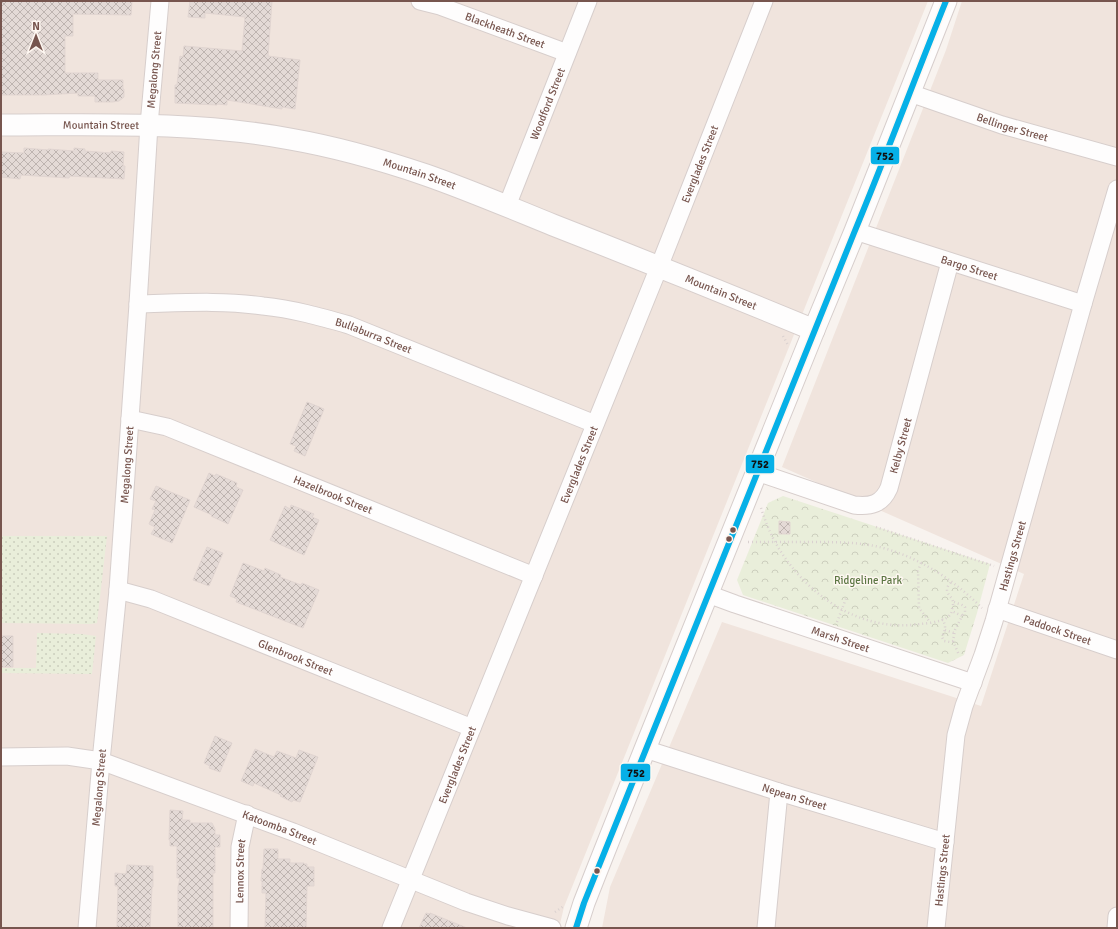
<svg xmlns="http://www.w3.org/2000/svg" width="1118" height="929" font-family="Signika,sans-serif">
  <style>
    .residential { fill: #f0e4dd }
    .grass { fill: url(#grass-dots) }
    .park { fill: url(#park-crowns) }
    .building { fill: url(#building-cross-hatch); stroke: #e1d5d1 }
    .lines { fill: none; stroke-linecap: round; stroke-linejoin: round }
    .minor-casing { stroke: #d7cecc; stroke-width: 19 }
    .tertiary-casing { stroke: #d7cecc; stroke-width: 23 }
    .path { stroke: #dad1d0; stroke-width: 2.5; stroke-dasharray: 1 3; stroke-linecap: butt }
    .minor { stroke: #fefdfd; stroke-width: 17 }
    .tertiary { stroke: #fefdfd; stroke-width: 21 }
    .bus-1-casing { stroke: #fef7f1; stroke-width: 9 }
    .bus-1 { stroke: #06b0e7; stroke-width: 6 }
    .bus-dot { fill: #77554e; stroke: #fef7f1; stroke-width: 1.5 }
    .labels { text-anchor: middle; stroke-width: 3; stroke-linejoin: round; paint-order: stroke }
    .street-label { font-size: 11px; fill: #77554e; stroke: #fef7f1 }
    .park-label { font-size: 11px; fill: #5c7643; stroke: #fef7f1 }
    .line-badge { stroke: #fef7f1; stroke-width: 1.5 }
    .pale-badge-label { font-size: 11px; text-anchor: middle; font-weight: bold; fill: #111 }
  </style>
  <defs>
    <pattern id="grass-dots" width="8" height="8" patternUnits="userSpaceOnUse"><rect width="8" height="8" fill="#e9eeda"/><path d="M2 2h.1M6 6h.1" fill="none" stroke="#cbcebd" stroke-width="1.8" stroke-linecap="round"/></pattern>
    <pattern id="park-crowns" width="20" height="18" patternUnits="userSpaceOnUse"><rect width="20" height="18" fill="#e9eeda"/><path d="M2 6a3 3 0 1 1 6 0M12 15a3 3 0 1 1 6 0" fill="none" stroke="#cbcebd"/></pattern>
    <pattern id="building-cross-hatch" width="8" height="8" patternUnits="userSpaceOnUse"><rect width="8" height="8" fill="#e4dad6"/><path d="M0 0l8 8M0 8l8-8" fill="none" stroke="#beb4b0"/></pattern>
  </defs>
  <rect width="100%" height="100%" fill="#f8f3ef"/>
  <path class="residential" d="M1,1H928L564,907L559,928H1Z
    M962,1H1117V928H602L610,887L722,622L981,706L1024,574L782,467L946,50Z"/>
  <path class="grass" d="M1,536H107L97,623L91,624L1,623Z
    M37,633L81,634L96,636L92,674L1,673V668H36Z"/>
  <path class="park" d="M783,496L990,564L977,613L964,655L948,663L743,595L737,580L768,503Z"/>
  <path class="building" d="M1,1H132L131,15L73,14V36H65V73H98V80H123V89H124V97L119,101L112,102H95V96H78V93L43,95H1Z
    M190,1H272L268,56L300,60L295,109L282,107V109L227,100V105L217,104V105L175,103V85H177L180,56L183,57L184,46L242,51L245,17L205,13V18L188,17Z
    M24,148L48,150V149L74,151V148L85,149V151L111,153V151L124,152L123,166H125L124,179L70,176L69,178L21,175L20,179L1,177V152L24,153Z
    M307,402L324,409L305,456L294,451L296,446L290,444Z
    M209,473L215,476L216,474L237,483L236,487L243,490L228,524L211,516L212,515L194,507Z
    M156,486L190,500L172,543L151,534L155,527L149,524L155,510L152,509L156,501L150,499Z
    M291,505L314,514L312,517L319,520L304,555L270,540L285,506L290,509Z
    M779,521L790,522V534H779Z
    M207,547L223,553L209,586L193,580Z
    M243,563L264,571L265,568L281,575L280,577L301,585L302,583L319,590L303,628L236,602L237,599L230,596Z
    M1,636H13V667H1Z
    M215,736L232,743L220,772L209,768L210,766L204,763Z
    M255,749L274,757L277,751L296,758L299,750L318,757L300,802L293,800L292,802L280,796L281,795L254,783L253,786L241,781Z
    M170,810L183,811L182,820H190V823H212L215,829V835H220V847H215V873H213V928H178V887L180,878H177V846H170V840H169Z
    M264,849H278V859H290V863H304V864H307V867H314V886H307L306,928H265L266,893H262V881H261L262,869H263Z
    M127,865L153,866V887H152L150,928H117L118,886H115V873L126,874Z
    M426,913L430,914V913L467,928H419Z"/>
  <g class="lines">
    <defs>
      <g id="minor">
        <path id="s1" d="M420,1L440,6L567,53"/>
        <path id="s2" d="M910,93L1002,125L1117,157"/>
        <path id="s3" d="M507,206L588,1"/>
        <path id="s4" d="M855,231L1083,304"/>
        <path id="s5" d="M138,304C180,303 222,300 263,306C293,309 321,317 349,325L595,424"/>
        <path id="s6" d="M130,419L167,427L534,576"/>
        <path id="s7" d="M757,472L854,505C871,507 882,504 889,488L950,262"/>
        <path id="s8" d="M118,590L151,599L472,728"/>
        <path id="s9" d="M708,594L735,604L973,683"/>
        <path id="s10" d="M997,609L1117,650"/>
        <path id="s11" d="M645,749L779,792L945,842"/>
        <path id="s12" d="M1,757L67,756L101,761L293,832L466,902L508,916L552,928"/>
        <path id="s13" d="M87,928L101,761L118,590L138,304L149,125L160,1"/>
        <path id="s14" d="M239,928L240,847L247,814"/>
        <path id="s15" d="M391,928L659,267L764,1"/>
        <path d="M766,928L779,792"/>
        <path id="s16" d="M936,928L956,735L964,706L983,655L994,621L1083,304L1117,189"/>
        <path d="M1116,928L1117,916"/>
      </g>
      <g id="tertiary">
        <path id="s17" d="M1,125C97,125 195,121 290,139C336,147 382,160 426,175C469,190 511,208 553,225C640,259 727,294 814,330"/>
        <path d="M576,928L584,903L595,875L645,749L814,330L855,231L946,1"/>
      </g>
    </defs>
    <use href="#minor" class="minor-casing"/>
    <use href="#tertiary" class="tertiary-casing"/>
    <path class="path" d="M783,336L788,345L787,346
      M761,508C765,520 769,531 775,542C802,590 853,629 910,625C920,624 940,623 948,617C951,614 952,612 952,609C956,597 948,598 947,590C947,586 950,584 951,582
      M876,527L994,566
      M748,542C769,542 790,542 812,542C833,542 854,542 875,546C916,555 953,579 982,608
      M921,563L918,571L919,608L930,622
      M954,602L962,605L965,607V612L962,616
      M942,619C947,626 945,631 942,637L944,641L950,642L953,641L955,630L962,616L952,611
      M837,622L847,596
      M945,630L954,633
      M953,641L959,655
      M555,912L564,906"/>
    <use href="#minor" class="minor"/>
    <use href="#tertiary" class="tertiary"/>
    <defs>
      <path id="bus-1" d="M576,928L584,903C672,679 763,456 854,233C886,156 915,78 946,1"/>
    </defs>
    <use href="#bus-1" class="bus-1-casing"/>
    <use href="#bus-1" class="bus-1"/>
  </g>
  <g class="bus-dot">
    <circle cx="733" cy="530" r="3.5"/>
    <circle cx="729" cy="539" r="3.5"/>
    <circle cx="597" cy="871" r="3.5"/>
  </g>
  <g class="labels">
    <g class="street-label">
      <text dy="4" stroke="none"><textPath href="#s1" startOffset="90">Blackheath Street</textPath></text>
      <text dy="4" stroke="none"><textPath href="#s13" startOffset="861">Megalong Street</textPath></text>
      <text dy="4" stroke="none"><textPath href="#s3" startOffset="110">Woodford Street</textPath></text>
      <text dy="4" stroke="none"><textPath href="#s17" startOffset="100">Mountain Street</textPath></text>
      <text dy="4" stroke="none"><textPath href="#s2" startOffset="108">Bellinger Street</textPath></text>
      <text dy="4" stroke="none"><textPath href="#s15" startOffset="824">Everglades Street</textPath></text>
      <text dy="4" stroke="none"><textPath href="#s17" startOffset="424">Mountain Street</textPath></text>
      <text dy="4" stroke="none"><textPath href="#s4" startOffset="120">Bargo Street</textPath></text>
      <text dy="4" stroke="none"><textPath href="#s17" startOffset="748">Mountain Street</textPath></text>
      <text dy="4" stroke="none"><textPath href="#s5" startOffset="240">Bullaburra Street</textPath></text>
      <text dy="4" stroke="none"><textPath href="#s7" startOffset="189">Kelby Street</textPath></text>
      <text dy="4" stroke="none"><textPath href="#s13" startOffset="465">Megalong Street</textPath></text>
      <text dy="4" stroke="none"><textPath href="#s15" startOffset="500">Everglades Street</textPath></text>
      <text dy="4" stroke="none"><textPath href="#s6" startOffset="217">Hazelbrook Street</textPath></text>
      <text dy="4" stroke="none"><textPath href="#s16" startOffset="382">Hastings Street</textPath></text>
      <text dy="4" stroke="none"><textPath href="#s10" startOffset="64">Paddock Street</textPath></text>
      <text dy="4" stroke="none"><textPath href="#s9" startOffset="140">Marsh Street</textPath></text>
      <text dy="4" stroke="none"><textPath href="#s8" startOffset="190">Glenbrook Street</textPath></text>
      <text dy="4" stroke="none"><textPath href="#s15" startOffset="176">Everglades Street</textPath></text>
      <text dy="4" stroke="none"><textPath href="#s13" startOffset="141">Megalong Street</textPath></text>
      <text dy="4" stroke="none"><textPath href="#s11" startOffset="157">Nepean Street</textPath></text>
      <text dy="4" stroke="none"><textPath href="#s12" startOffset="291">Katoomba Street</textPath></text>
      <text dy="4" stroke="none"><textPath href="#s16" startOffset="58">Hastings Street</textPath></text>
      <text dy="4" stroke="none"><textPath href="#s14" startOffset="57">Lennox Street</textPath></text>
    </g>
    <g class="park-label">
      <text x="868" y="584">Ridgeline Park</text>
    </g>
  </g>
  <g class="line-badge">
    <rect x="870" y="146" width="30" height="19" rx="4" fill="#06b0e7"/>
    <rect x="745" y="454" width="30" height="20" rx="4" fill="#06b0e7"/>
    <rect x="620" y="763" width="31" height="19" rx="4" fill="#06b0e7"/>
  </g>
  <g class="pale-badge-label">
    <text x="885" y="160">752</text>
    <text x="760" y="468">752</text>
    <text x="636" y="777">752</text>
  </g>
  <rect width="1118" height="929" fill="none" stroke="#77554e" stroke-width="4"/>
  <g transform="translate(36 36)" stroke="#fef7f1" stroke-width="3" paint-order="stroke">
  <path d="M0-3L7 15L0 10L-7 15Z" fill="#77554e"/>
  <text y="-6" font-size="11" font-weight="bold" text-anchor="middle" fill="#77554e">N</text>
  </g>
</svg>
